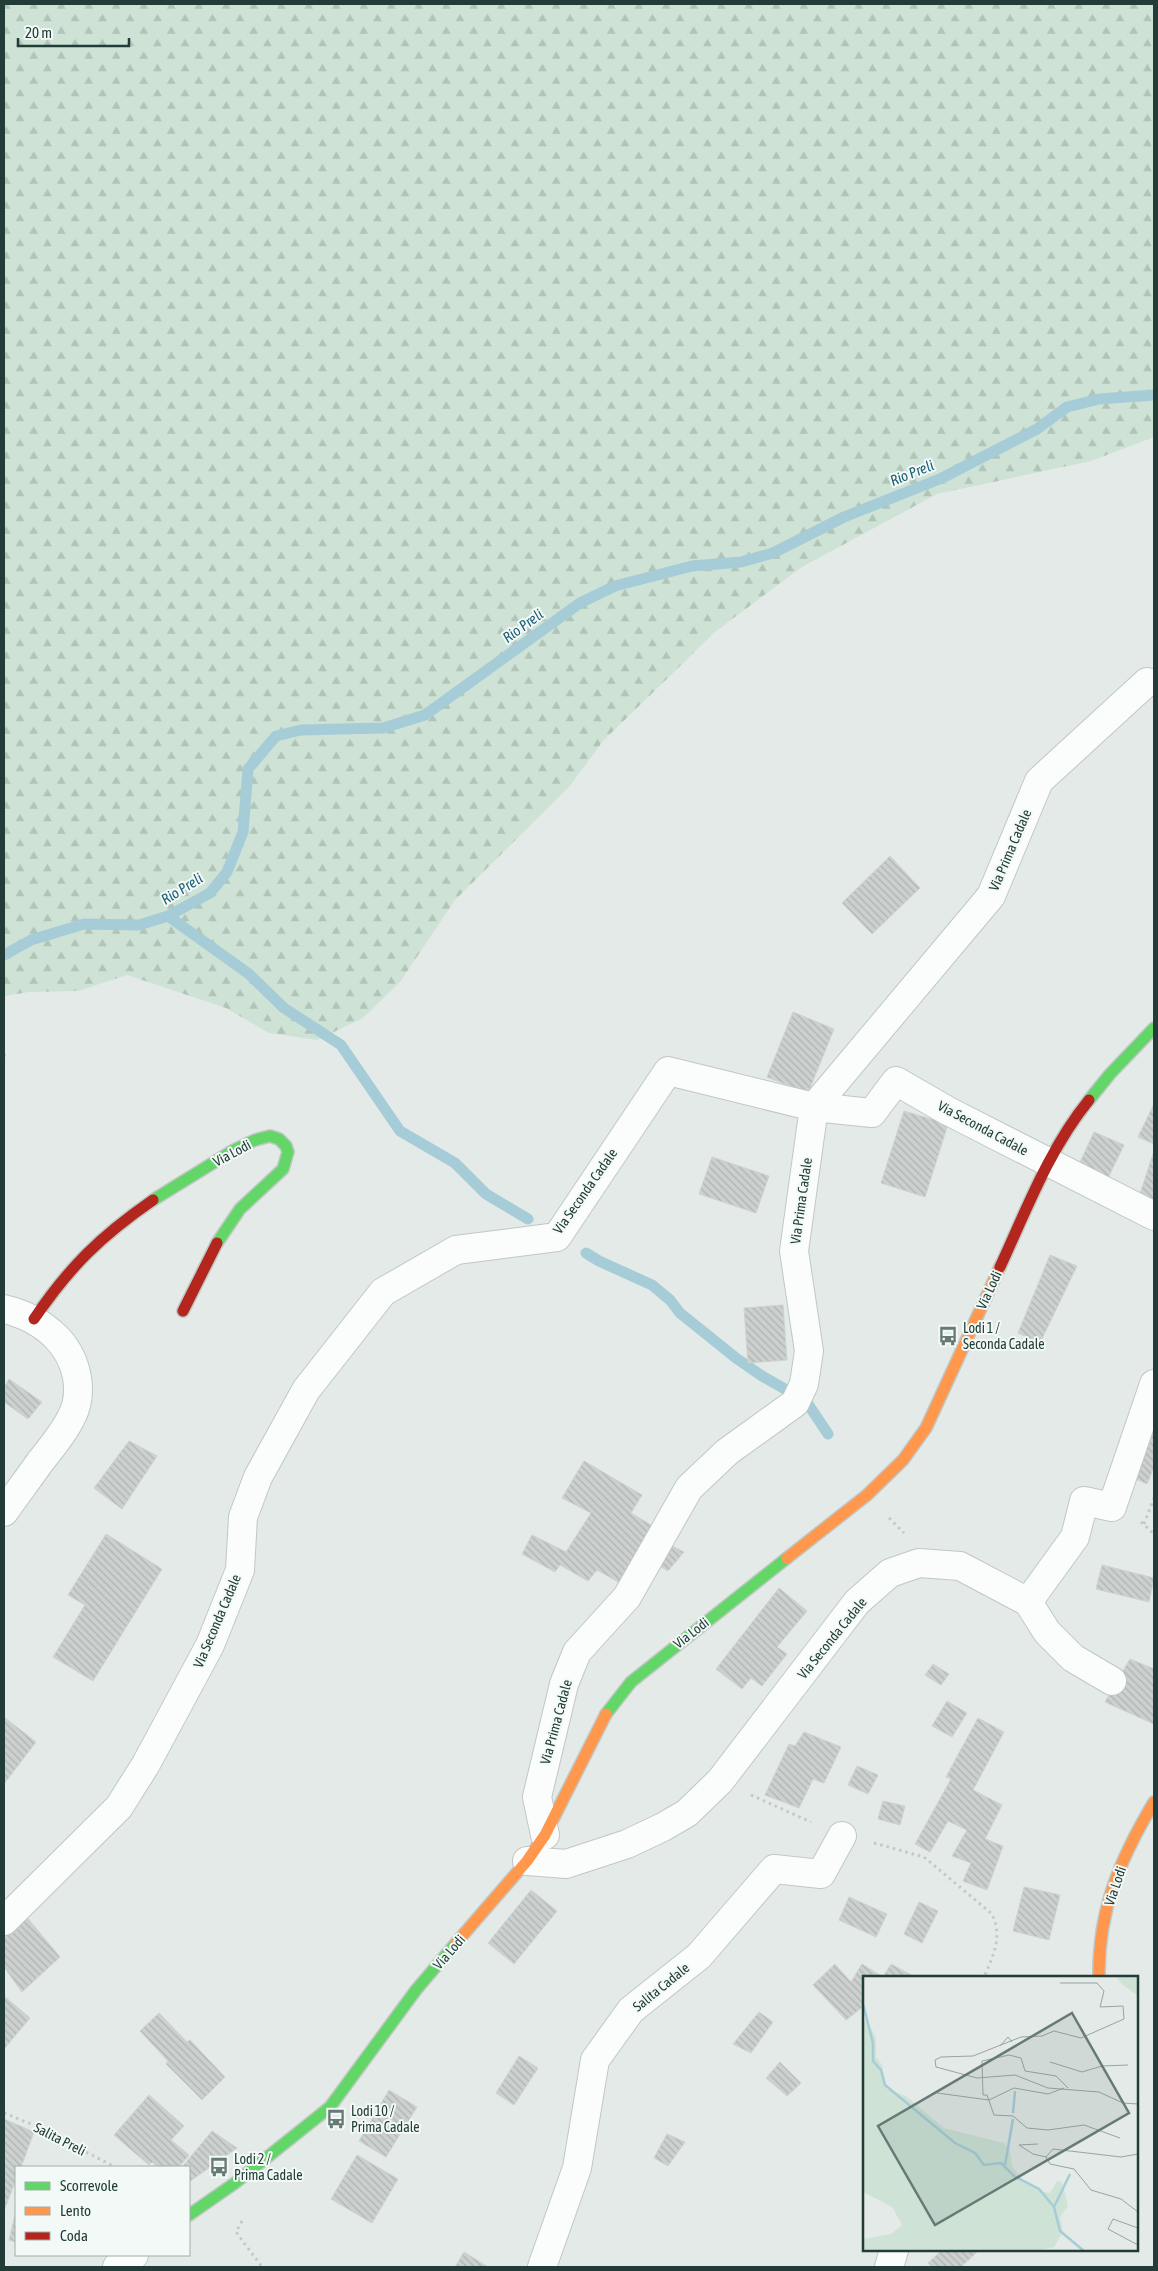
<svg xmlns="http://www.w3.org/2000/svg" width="1158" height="2271" font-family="'Asap Condensed',sans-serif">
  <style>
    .forest { fill: url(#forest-firs) }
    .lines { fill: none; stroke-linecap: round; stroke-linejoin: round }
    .stream { stroke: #a6ccd7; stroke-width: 11 }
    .building { fill: url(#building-back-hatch); stroke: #cdd3d1 }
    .street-casing { stroke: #c1c7c5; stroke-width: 30 }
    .fast-casing { stroke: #c0c8c5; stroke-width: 14 }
    .slow-casing { stroke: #c0c8c5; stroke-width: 14 }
    .jam-casing { stroke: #c0c8c5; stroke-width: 14 }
    .path { stroke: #c1cac8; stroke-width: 3; stroke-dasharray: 2.5 4; stroke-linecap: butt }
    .street { stroke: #fbfcfc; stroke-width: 28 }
    .fast { stroke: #63d668; stroke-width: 11 }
    .slow { stroke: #ff974d; stroke-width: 11 }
    .jam { stroke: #b3261e; stroke-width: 11 }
    .labels { text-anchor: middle; stroke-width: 4; stroke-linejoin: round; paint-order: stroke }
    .street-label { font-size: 14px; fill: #223d38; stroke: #f3f9f6 }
    .poi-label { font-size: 14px; fill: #223d38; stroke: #f3f9f6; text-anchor: start }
    .water-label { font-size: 15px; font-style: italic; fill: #1d6178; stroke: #f3f9f6 }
    .inset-river { fill: none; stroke: #a6ccd7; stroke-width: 2.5 }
    .inset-road { fill: none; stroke: #96a5a2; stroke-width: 1 }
    .view { fill: #667a76; fill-opacity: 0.15; stroke: #667a76; stroke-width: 2.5 }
    .inset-edge { fill: none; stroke: #223d38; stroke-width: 2.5 }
  </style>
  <defs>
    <pattern id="forest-firs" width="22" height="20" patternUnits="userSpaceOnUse" patternTransform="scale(1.25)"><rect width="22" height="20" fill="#cee3d6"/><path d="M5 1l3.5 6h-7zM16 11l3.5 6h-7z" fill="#b1c4b8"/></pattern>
    <pattern id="building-back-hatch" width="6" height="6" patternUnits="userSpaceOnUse" patternTransform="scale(1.25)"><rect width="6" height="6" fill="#ccd1cf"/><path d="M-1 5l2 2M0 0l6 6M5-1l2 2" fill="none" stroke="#afb4b2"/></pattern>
  </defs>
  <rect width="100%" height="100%" fill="#e4eae8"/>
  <path class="forest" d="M4,4H1154V437L1091,461L937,494L802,567L716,631L603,741L569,787L455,900L400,982L363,1018L317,1040L269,1033L226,1008L127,975L78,991L29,992L4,996Z"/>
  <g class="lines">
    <path class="stream" d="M168,916L249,974L284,1008L341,1045L400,1131L455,1163L486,1194L528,1219
      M4,955L31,940L84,924L139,925L168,916L210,893L227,872L243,832L248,769L276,736L301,730L383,728L425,715L580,603L615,586L692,566L741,562L773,553L844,517L942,478L1037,429L1067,407L1099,399L1154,395
      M586,1253L599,1261L652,1285L670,1300L680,1313L736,1358L762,1376L806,1401L828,1434"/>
  </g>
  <path class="building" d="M890,856L920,888L872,934L842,903Z
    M793,1012L834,1029L808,1093L767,1077Z
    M1154,1104V1144L1138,1137Z
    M904,1111L948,1124L925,1197L881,1183Z
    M1094,1132L1124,1145L1104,1186L1076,1171Z
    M1154,1151V1212L1137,1203Z
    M712,1157L769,1176L756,1213L699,1194Z
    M1050,1255L1077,1266L1040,1343L1018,1333Z
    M783,1305L787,1360L748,1363L744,1308Z
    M9,1379L42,1402L28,1419L4,1402V1387Z
    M1154,1416V1467L1147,1484L1127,1475Z
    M129,1441L157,1456L122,1509L94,1488Z
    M584,1461L642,1495L631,1513L661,1531L627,1587L597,1570L588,1581L560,1565L555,1572L522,1554L532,1535L566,1552L591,1513L562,1498Z
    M106,1534L162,1569L93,1681L53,1657L85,1605L68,1595Z
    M666,1543L684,1552L668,1571L653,1562Z
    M1102,1565L1154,1578L1149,1602L1096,1589Z
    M779,1588L807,1611L777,1647L787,1654L762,1686L751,1678L742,1689L716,1669Z
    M1130,1659L1154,1669V1724L1105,1702Z
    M933,1664L949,1674L941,1685L925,1675Z
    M947,1701L967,1713L952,1737L932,1726Z
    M4,1717L36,1742L4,1784Z
    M978,1718L1004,1732L973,1790L1002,1805L985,1839L1003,1846L987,1890L963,1881L971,1863L952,1856L967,1830L948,1821L930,1852L915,1844L951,1779L946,1777Z
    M804,1732L841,1747L824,1783L813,1779L799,1808L765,1795L789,1744L795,1746Z
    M857,1766L878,1775L868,1794L848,1785Z
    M883,1801L905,1806L900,1825L878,1819Z
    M1024,1887L1060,1895L1049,1940L1013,1931Z
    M531,1890L557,1911L514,1964L488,1943Z
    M849,1897L887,1914L876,1937L839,1920Z
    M919,1902L938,1911L922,1943L904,1934Z
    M25,1915L60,1957L22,1992L4,1967V1934Z
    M835,1964L851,1982L862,1964L883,1977L891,1964L915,1977H864V2006L846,2020L813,1985Z
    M4,1996L30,2018L4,2049Z
    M759,2012L773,2022L751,2053L733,2044Z
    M159,2013L187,2042L190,2040L225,2077L202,2100L166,2064L168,2061L140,2031Z
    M519,2056L538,2068L514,2105L496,2093Z
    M780,2062L801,2083L787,2096L766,2078Z
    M389,2090L417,2107L386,2157L359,2141Z
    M149,2095L184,2126L171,2140L189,2155L179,2167H158L152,2162L149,2165L114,2135Z
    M4,2119L34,2132L21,2167H16V2179L4,2211Z
    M212,2131L237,2148L189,2182V2167H182Z
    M667,2134L685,2142L668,2166L654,2158Z
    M357,2155L398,2179L372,2223L331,2199Z
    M16,2211V2242L9,2240Z
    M942,2250H979L961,2267H932L928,2263Z
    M464,2252L488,2267H455Z"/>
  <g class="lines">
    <defs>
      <path id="street" d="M4,1309C25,1314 41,1322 56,1337C77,1358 85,1392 71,1418C63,1434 51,1448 40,1462C28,1479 16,1495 4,1512
        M1028,1602L1047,1632L1073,1658L1112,1681
        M545,1835L537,1797L564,1684L577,1652L627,1597L689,1488L727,1452L795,1403L804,1384L809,1351L794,1251L814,1107L991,896L1039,781L1147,682
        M527,1861L566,1864L627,1844L663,1827L687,1813L720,1781L857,1602L890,1573L919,1563L960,1566L1028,1602L1075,1537L1084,1501L1112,1507L1154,1384
        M4,1921L119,1807L146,1764L210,1645L240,1570L243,1517L258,1477L306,1390L383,1292L456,1250L557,1237L668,1071L814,1107L872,1113L896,1081L948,1111L1154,1216
        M117,2267L134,2255
        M542,2267L577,2168L595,2060L631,2010L699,1956L774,1869L821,1874L842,1836
        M889,2267L894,2250"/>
      <path id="fast" d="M1089,1100L1110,1074L1154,1028
        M153,1200L234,1150L255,1140L270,1136L279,1139L286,1146L288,1152L283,1169L240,1209L217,1243
        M606,1714L631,1682L787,1558
        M189,2215L235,2183L330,2107L416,1990L456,1943"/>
      <path id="slow" d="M787,1558L867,1495L903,1460L926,1428L1000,1267
        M456,1943L527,1861L545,1835L606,1714
        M1099,1977C1098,1910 1120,1859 1154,1802"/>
      <path id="jam" d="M1000,1267C1026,1211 1049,1149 1089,1100
        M183,1311L217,1243
        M34,1319C70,1266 101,1236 153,1200"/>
    </defs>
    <use href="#street" class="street-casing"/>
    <use href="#fast" class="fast-casing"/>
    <use href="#slow" class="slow-casing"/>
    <use href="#jam" class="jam-casing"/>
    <path class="path" d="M4,1054L5,1061
      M889,1518L904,1533
      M1141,1522L1154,1534
      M1144,1524L1154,1498
      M751,1795L811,1822
      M874,1843L924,1857L992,1914C1003,1937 993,1956 984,1977
      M4,2113L36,2126L115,2167
      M242,2221L236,2232L262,2267"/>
    <use href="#street" class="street"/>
    <use href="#fast" class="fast"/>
    <use href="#slow" class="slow"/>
    <use href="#jam" class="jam"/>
  </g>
  <defs>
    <symbol id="bus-bare" viewBox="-9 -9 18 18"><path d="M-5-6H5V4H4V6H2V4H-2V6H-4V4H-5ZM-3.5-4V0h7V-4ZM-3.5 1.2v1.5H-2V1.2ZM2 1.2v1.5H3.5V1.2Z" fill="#667a76" stroke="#f3f9f6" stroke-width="2.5" paint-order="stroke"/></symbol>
  </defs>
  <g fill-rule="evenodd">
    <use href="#bus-bare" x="934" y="1322" width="28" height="28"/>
    <use href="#bus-bare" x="322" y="2105" width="28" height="28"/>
    <use href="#bus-bare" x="205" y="2153" width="28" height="28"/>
  </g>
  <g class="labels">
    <g class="street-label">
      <text transform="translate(1010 850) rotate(-67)" y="5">Via Prima Cadale</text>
      <text transform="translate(983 1128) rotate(28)" y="5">Via Seconda Cadale</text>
      <text transform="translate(232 1153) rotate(-28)" y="5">Via Lodi</text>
      <text transform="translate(585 1191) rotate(-55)" y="5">Via Seconda Cadale</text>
      <text transform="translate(801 1201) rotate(-82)" y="5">Via Prima Cadale</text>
      <text transform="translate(989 1290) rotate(-65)" y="5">Via Lodi</text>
      <text transform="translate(217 1621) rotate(-67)" y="5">Via Seconda Cadale</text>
      <text transform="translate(691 1633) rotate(-38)" y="5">Via Lodi</text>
      <text transform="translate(832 1638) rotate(-51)" y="5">Via Seconda Cadale</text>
      <text transform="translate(556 1722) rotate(-75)" y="5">Via Prima Cadale</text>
      <text transform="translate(1115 1886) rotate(-71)" y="5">Via Lodi</text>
      <text transform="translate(449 1952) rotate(-49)" y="5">Via Lodi</text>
      <text transform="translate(661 1987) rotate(-39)" y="5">Salita Cadale</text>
      <text transform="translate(60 2139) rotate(27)" y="5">Salita Preli</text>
    </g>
    <g class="poi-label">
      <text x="963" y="1333">Lodi 1 /<tspan x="963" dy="16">Seconda Cadale</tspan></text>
      <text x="351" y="2116">Lodi 10 /<tspan x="351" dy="16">Prima Cadale</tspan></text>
      <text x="234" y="2164">Lodi 2 /<tspan x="234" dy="16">Prima Cadale</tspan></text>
    </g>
    <g class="water-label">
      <text transform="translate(912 473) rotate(-22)" y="5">Rio Preli</text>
      <text transform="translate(523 626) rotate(-36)" y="5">Rio Preli</text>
      <text transform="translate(182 889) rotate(-32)" y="5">Rio Preli</text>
    </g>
  </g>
  <g transform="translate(863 1976)">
    <rect width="275" height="275" fill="#e4eae8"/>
    <path d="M252,0H275V20L260,9ZM4,44L13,62V81L19,89L24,113L43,120L81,152L141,167L147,175L149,190L162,206L177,215L187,217L194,205L199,206L205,230L197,241L200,256L191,271L172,275H0V263L28,258L39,249L29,231L0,216V45Z" fill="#cee3d6"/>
    <path class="inset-river" d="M0,28L10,67V85L18,94L22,109L92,167L112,177L121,189L138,187L151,200L176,213L191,231L197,255L221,275M150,137L152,115M142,189L150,143M191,231L207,198"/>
    <path class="inset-road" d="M197,7H234L241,15L237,31L260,30L261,43L218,62L191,55L179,60L158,61L110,80L78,81L72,84L73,91L114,102L152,99L185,112L236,116L260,127L275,128M137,70L145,61L149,66M187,86L219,96L239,90L265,89M205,112L193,100L162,95L158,82L146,79L119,85L120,119H124L131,139L150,140L164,152L185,154L221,149L257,162M74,117L126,124L151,112L185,118L201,112M175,168L156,169L170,178L183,181M275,178L258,181L190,173L183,181L187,188L211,193L228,214L258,223L275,236M275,252L250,243L245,253L275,269"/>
    <path class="view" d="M209,37L266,137L72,249L15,150Z"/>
    <rect width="275" height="275" class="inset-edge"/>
  </g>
  <rect width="1158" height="2271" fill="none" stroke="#223d38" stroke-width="10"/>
  <rect x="15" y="2166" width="175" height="90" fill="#f3f9f6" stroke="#9faeaa"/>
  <rect x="25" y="2182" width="25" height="8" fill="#63d668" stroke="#9faeaa"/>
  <text x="60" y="2191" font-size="15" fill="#223d38">Scorrevole</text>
  <rect x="25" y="2207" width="25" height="8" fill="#ff974d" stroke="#9faeaa"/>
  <text x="60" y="2216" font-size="15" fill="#223d38">Lento</text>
  <rect x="25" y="2232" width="25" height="8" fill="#b3261e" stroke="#9faeaa"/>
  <text x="60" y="2241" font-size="15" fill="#223d38">Coda</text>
  <path d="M18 38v8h111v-8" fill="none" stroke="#223d38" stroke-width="2.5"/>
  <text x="25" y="38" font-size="15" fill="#223d38" stroke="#f3f9f6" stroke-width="4" paint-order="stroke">20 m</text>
</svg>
